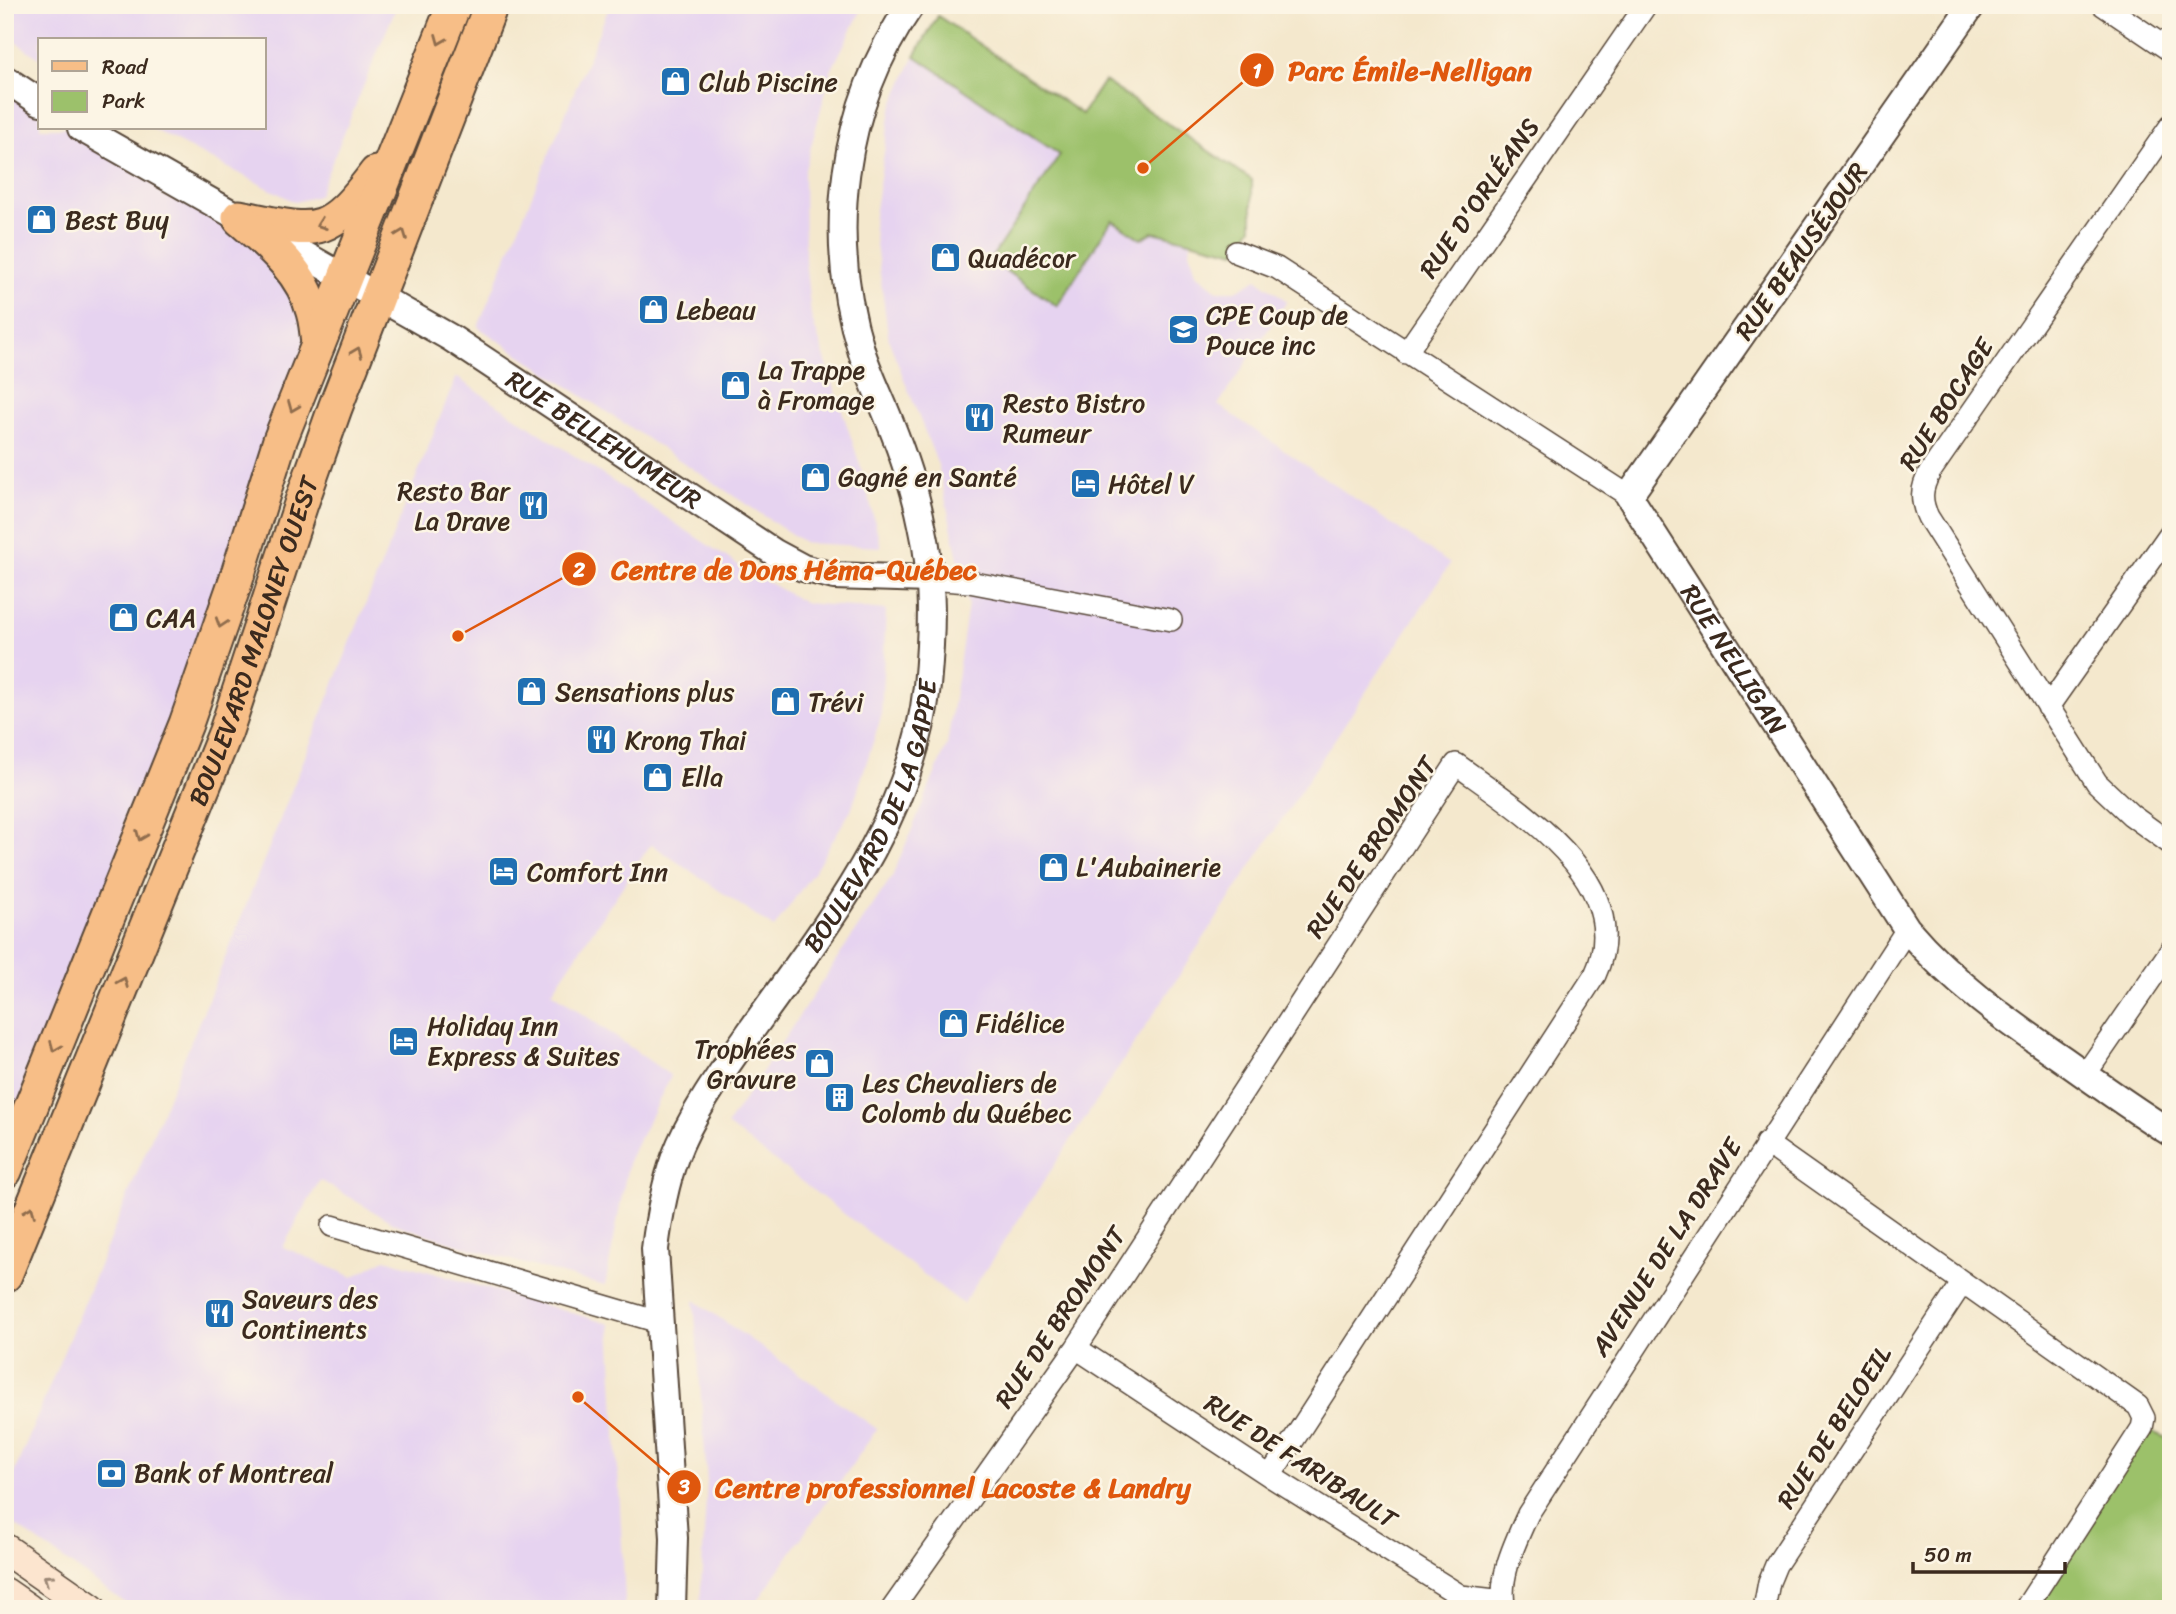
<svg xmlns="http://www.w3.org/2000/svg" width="2176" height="1614" font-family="Sriracha,sans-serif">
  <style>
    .built { fill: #e6d3f0 }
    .green { fill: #9cc16b; stroke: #6c7644; stroke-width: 2 }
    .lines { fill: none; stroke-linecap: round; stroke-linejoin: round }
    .minor-casing { stroke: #574638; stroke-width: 24 }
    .tertiary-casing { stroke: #574638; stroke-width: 30 }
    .secondary-casing { stroke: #574638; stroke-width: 33 }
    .primary-casing { stroke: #574638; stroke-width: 37 }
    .minor { stroke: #fff; stroke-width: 21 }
    .tertiary { stroke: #fff; stroke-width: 26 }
    .secondary { stroke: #fce5cf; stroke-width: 30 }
    .primary { stroke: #f7be87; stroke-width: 33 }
    .oneway { stroke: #906d4d }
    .oneway2 { stroke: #9c8876 }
    .labels { text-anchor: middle; stroke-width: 5; stroke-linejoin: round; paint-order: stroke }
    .poi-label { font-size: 26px; fill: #3b2a1e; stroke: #fcf5e5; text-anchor: start }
    .street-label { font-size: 26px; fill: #3b2a1e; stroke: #fcf5e5 }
    .leader { fill: none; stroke: #df570d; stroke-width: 2.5 }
    .callout-dot { fill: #df570d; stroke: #fcf5e5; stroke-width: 2.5 }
    .mark-label { font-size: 21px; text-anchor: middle; font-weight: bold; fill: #fff }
    .callout-label { font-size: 28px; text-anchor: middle; font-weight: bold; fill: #df570d; stroke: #fcf5e5; stroke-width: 5; stroke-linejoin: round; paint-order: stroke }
  </style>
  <rect width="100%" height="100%" fill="#fcf5e5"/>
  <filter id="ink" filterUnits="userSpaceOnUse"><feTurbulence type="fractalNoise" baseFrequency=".0143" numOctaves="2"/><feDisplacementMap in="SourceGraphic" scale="14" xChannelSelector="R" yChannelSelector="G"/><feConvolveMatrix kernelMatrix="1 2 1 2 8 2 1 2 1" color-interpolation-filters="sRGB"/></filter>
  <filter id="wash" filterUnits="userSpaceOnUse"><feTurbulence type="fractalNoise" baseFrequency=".00686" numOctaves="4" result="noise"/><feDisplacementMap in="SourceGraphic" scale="28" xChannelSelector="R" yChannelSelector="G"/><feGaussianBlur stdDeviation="1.57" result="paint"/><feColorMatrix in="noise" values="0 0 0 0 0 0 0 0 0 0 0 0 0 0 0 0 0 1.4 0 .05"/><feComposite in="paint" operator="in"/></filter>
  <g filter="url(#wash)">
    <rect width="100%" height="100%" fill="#f4e8cd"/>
    <path class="built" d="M5,5H397L318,196L295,202L151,128H264V40H40V59L5,34Z
      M610,5H864L831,71L804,173L805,260L811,316L862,471L881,547L805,543L478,327Z
      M915,55L1061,156L990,261L1112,220L1141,238L1153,232L1191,241L1190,251L1196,273L1218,291H1236L1257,279L1287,301L1218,405L1450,564L963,1304L727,1125L893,875L947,745L968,605L938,465L889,341L873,222L891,109Z
      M5,78L40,102V128H81L345,278L5,1171Z
      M456,377L744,569L805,603L886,610L881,717L852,808L816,868L774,928L651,844L552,992L671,1076L629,1159L605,1286L472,1249L395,1224L320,1180L283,1247L353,1277L385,1259L610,1324L625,1599L623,1609H134L5,1518V1495L219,973Z
      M694,1300L877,1429L752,1609H708L700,1605L707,1482Z"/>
    <path class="green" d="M938,16L1082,114L1104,81L1252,180V227L1236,252L1153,232L1141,239L1112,220L1057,306L990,260L1060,155L915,56Z
      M2142,1428L2171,1440V1609H2025Z"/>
  </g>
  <g filter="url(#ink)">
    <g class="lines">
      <defs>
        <path id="minor" d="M2103,5L2171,51
          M2171,125L1930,472C1921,488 1920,500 1928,517L2097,783L2131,815L2171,844
          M1236,252L1277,268L1629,496
          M1406,353L1646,5
          M929,579L969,582L1171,620
          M2048,707L2171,532
          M2085,1075L2171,950
          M1766,1143L2138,1406L2144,1418L2142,1428L2025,1609
          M332,1226L659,1322
          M1076,1348L1270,1476L1461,1596L1503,1601
          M892,1609L1076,1348L1456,764C1519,810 1638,882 1595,975L1270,1476
          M1505,1609C1497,1578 1516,1541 1528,1514L1907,929
          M1764,1609L1769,1582L1776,1565L1963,1282"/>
        <g id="tertiary">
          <path id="s1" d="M1972,5L1629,496L1907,929C1952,982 2007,1021 2064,1060C2099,1085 2134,1110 2171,1133"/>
          <path d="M5,79L40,102"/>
          <path id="s2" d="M81,128L451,338L775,553L803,568L834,576L929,579"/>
          <path id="s3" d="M672,1609L674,1538L655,1249C659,1217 664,1187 675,1157C691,1114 722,1072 748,1035C823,929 913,820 927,686C932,633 934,577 922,525C915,489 903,455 890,422C881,399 870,377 862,353C825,236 841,106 911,5"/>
        </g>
        <path id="secondary" d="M5,1549L91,1609
          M5,1593L28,1609"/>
        <g id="primary">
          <path d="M239,217C316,232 325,241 376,173"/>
          <path d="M240,219C270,245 303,272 313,312C316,322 317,333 318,344"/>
          <path d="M5,1171L186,724L236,580L280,440L454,5"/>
          <path id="s4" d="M5,1275L226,731L301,504L335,408L491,5"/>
        </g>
      </defs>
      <use href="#minor" class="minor-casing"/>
      <use href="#tertiary" class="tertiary-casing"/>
      <use href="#secondary" class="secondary-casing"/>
      <use href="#primary" class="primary-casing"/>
      <use href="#minor" class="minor"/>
      <use href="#tertiary" class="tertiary"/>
      <use href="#secondary" class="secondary"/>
      <use href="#primary" class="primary"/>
    </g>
    <defs><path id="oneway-chevron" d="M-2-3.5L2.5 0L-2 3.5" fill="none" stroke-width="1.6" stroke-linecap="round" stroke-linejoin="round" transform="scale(1.75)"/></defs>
    <g class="oneway">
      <use href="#oneway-chevron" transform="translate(440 40) rotate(112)"/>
      <use href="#oneway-chevron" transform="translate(321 224) rotate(161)"/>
      <use href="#oneway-chevron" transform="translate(402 234) rotate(-69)"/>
      <use href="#oneway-chevron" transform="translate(357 352) rotate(-69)"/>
      <use href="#oneway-chevron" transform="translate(293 407) rotate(112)"/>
      <use href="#oneway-chevron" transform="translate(221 623) rotate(108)"/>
      <use href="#oneway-chevron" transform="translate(141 836) rotate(112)"/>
      <use href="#oneway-chevron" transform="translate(123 982) rotate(-67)"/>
      <use href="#oneway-chevron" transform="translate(55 1047) rotate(112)"/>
      <use href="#oneway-chevron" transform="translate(30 1211) rotate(-68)"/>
    </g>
    <use class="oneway2" href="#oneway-chevron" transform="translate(48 1579) rotate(-145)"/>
  </g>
  <defs>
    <symbol id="shop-square" viewBox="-11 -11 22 22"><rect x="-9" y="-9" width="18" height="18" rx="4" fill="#1f6fb2" stroke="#fcf5e5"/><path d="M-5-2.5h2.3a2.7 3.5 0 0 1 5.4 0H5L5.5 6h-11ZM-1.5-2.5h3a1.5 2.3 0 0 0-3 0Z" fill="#fff"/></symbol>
    <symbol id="school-square" viewBox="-11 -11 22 22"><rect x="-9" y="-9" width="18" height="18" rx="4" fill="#1f6fb2" stroke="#fcf5e5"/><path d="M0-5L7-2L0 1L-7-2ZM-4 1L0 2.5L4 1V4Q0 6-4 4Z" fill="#fff"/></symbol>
    <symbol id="restaurant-square" viewBox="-11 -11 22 22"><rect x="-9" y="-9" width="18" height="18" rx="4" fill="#1f6fb2" stroke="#fcf5e5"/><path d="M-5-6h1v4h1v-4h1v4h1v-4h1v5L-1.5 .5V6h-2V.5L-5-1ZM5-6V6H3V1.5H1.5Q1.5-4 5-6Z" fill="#fff"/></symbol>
    <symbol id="hotel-square" viewBox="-11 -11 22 22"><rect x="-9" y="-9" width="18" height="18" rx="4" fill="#1f6fb2" stroke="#fcf5e5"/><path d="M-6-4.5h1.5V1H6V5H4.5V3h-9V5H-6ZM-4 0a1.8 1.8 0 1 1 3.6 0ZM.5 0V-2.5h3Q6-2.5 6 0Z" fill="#fff"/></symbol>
    <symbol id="building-square" viewBox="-11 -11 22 22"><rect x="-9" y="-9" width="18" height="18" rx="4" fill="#1f6fb2" stroke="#fcf5e5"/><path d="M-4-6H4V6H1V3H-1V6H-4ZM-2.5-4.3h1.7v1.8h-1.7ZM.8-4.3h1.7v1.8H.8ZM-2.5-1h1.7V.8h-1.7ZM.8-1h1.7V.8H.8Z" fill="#fff"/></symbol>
    <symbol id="bank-square" viewBox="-11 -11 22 22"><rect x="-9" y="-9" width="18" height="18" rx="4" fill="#1f6fb2" stroke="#fcf5e5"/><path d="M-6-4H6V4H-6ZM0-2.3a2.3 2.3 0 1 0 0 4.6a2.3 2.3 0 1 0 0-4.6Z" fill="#fff"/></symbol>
  </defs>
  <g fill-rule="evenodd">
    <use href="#shop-square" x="658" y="64" width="35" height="35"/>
    <use href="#shop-square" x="24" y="202" width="35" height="35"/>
    <use href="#shop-square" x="928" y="240" width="35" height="35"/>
    <use href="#shop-square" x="636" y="292" width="35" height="35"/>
    <use href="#school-square" x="1166" y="312" width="35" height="35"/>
    <use href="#shop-square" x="718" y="368" width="35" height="35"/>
    <use href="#restaurant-square" x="962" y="400" width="35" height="35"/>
    <use href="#shop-square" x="798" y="460" width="35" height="35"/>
    <use href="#hotel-square" x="1068" y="466" width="35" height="35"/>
    <use href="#restaurant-square" x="516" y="488" width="35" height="35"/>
    <use href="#shop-square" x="106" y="600" width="35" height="35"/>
    <use href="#shop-square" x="514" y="674" width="35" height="35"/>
    <use href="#shop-square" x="768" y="684" width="35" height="35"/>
    <use href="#restaurant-square" x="584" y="722" width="35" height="35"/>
    <use href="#shop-square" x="640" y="760" width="35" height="35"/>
    <use href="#shop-square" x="1036" y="850" width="35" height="35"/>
    <use href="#hotel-square" x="486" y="854" width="35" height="35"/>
    <use href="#shop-square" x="936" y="1006" width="35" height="35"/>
    <use href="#hotel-square" x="386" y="1024" width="35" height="35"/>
    <use href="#shop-square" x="802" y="1046" width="35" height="35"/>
    <use href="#building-square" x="822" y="1080" width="35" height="35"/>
    <use href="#restaurant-square" x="202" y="1296" width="35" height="35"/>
    <use href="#bank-square" x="94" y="1456" width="35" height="35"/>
  </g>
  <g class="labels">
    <g class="poi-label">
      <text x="699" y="91">Club Piscine</text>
      <text x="65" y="229">Best Buy</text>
      <text x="968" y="267">Quadécor</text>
      <text x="676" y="319">Lebeau</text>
      <text x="1206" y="324">CPE Coup de<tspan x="1206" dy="30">Pouce inc</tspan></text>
      <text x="758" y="379">La Trappe<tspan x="758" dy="30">à Fromage</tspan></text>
      <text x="1003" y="412">Resto Bistro<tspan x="1003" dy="30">Rumeur</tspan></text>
      <text x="838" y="486">Gagné en Santé</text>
      <text x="1108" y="493">Hôtel V</text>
      <text x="510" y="500" text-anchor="end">Resto Bar<tspan x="510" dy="30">La Drave</tspan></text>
      <text x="146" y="627">CAA</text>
      <text x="555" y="701">Sensations plus</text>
      <text x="808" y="711">Trévi</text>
      <text x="625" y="749">Krong Thai</text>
      <text x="681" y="786">Ella</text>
      <text x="1076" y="876">L'Aubainerie</text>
      <text x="527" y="881">Comfort Inn</text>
      <text x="976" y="1032">Fidélice</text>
      <text x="427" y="1035">Holiday Inn<tspan x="427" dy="30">Express &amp; Suites</tspan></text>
      <text x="796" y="1058" text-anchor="end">Trophées<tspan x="796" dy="30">Gravure</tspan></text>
      <text x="862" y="1092">Les Chevaliers de<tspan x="862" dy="30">Colomb du Québec</tspan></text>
      <text x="242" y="1308">Saveurs des<tspan x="242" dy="30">Continents</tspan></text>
      <text x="134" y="1482">Bank of Montreal</text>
    </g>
    <g class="street-label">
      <text transform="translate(1479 198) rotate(-55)" y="9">RUE D'ORLÉANS</text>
      <text transform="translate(1801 251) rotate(-55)" y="9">RUE BEAUSÉJOUR</text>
      <text transform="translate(1946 404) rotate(-57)" y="9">RUE BOCAGE</text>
      <text dy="9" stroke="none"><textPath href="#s2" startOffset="609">RUE BELLEHUMEUR</textPath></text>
      <text dy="9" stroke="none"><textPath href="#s4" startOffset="681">BOULEVARD MALONEY OUEST</textPath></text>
      <text dy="9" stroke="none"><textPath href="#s1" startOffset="793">RUE NELLIGAN</textPath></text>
      <text dy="9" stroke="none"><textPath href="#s3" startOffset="852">BOULEVARD DE LA GAPPE</textPath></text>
      <text transform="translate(1371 847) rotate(-56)" y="9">RUE DE BROMONT</text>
      <text transform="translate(1666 1247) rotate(-57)" y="9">AVENUE DE LA DRAVE</text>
      <text transform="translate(1060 1317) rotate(-56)" y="9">RUE DE BROMONT</text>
      <text transform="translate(1834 1427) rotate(-57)" y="9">RUE DE BELOEIL</text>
      <text transform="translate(1301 1461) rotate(33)" y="9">RUE DE FARIBAULT</text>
    </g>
  </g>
  <path class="leader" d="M1143 168L1257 70M458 636L579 569M578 1397L684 1487"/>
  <g class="callout-dot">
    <circle cx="1143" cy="168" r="7"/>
    <circle cx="458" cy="636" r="7"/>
    <circle cx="578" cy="1397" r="7"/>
    <circle cx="1257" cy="70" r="18"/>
    <circle cx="579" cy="569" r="18"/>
    <circle cx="684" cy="1487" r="18"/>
  </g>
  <g class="mark-label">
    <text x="1257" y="78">1</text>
    <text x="579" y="577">2</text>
    <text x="684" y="1494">3</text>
  </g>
  <g class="callout-label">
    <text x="1410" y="80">Parc Émile-Nelligan</text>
    <text x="794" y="579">Centre de Dons Héma-Québec</text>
    <text x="953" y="1497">Centre professionnel Lacoste &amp; Landry</text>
  </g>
  <rect width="2176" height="1614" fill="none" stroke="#fcf5e5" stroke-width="28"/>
  <rect x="38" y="38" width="228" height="91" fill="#fcf5e5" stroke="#afa495" stroke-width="2"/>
  <rect x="52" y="61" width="35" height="10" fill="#f7be87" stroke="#afa495" stroke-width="2"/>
  <text x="102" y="74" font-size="21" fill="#3b2a1e">Road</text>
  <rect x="52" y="91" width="35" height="21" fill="#9cc16b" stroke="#afa495" stroke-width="2"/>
  <text x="102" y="108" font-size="21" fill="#3b2a1e">Park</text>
  <path d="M1913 1562v10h152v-10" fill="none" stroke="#3b2a1e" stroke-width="3.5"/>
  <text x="1924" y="1562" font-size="21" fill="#3b2a1e" stroke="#fcf5e5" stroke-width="5" paint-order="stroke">50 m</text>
</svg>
